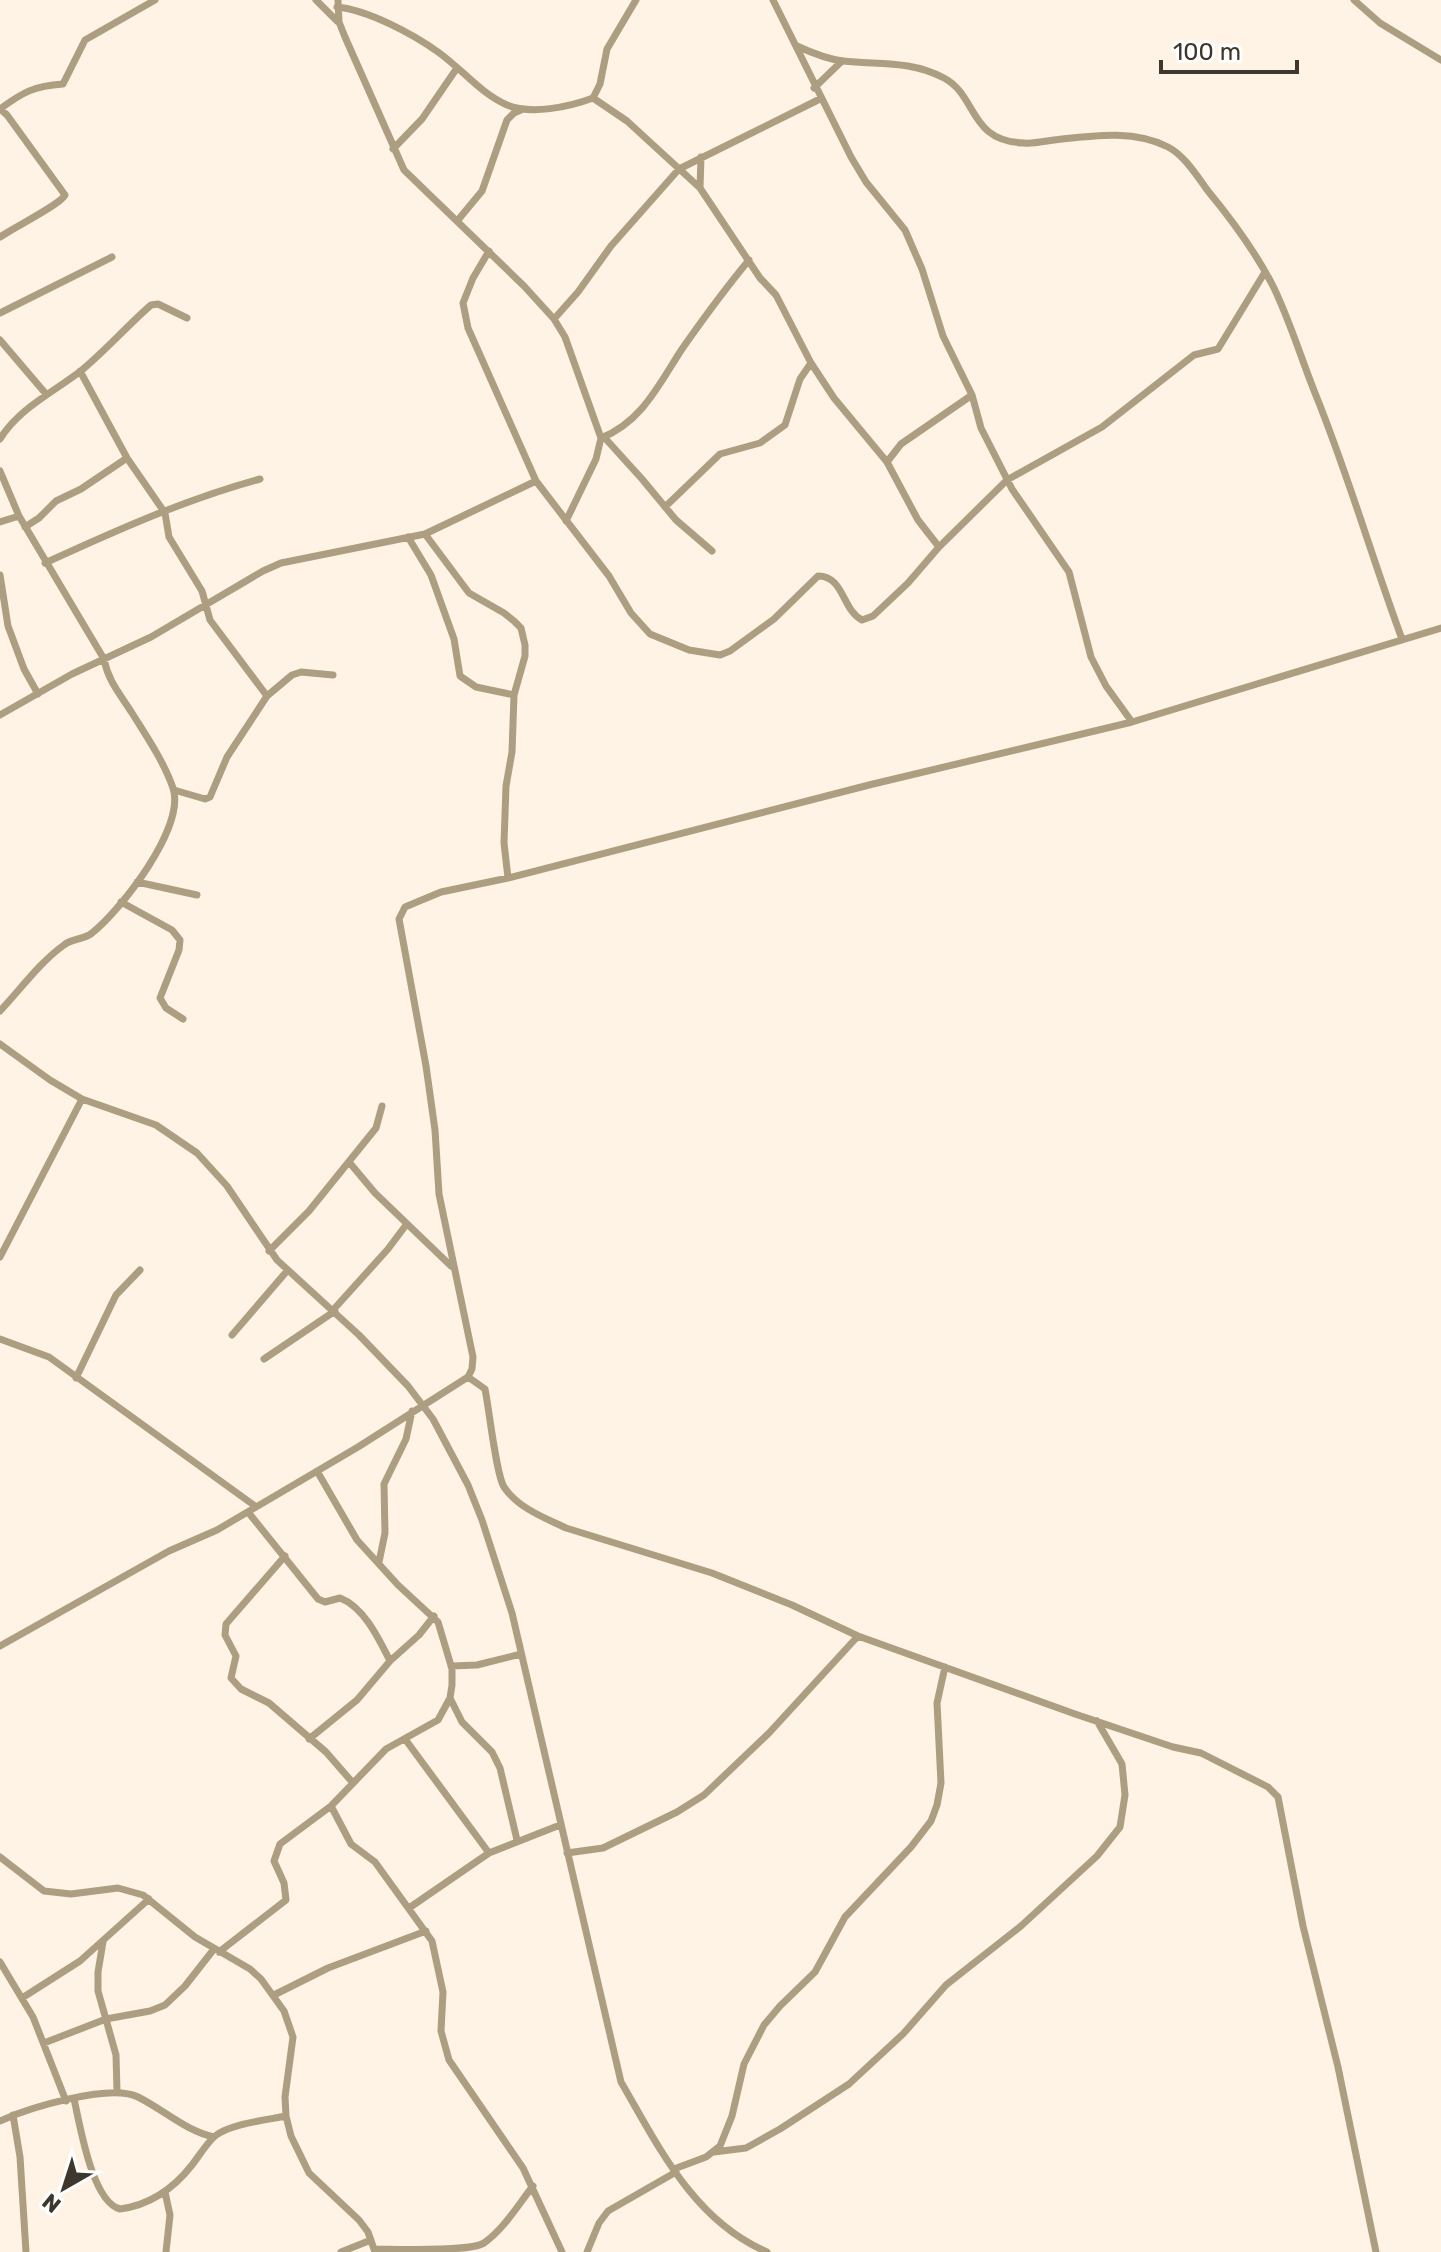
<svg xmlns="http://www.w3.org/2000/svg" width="1441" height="2252" font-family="Rubik,sans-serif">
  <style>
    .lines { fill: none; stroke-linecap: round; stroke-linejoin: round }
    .minor { stroke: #ad9e81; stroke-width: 7 }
  </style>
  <rect width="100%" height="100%" fill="#fef3e4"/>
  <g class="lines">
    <path class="minor" d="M316,0L337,21
      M338,0L339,22L345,37L404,170L524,286L554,319L565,337L601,438L596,459L566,521
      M773,0L851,157L866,182L905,230L922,269L943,336L972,395L981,428L1012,489L1069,572L1091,657L1106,686L1132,722
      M1354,0L1380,23L1441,60
      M337,7C368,10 413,34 438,52C462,69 480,93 507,105C531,115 569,107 593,98L600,84L607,49L636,0
      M797,46C812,53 827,59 843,61C879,65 910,60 944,78C978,96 968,141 1024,143C1034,144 1045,141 1054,140C1091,136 1133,129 1168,147C1185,156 1197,176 1208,191C1232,220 1256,253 1273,286C1290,321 1301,358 1315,393C1348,474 1372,558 1402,639
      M814,88L842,61
      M593,98L627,121L700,188L760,278L776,295L811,363L834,398L887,462L918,520L939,547
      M0,109C23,92 34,86 63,84L85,40L155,0
      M0,109L7,115L65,195C61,204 13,228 0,237
      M393,149L422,119L457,68
      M700,188L701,157
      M458,220L482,191L507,120L514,113L523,109
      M489,251L473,278L463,303L468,328L536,481L609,576L631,613L650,634L689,650L720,655L730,651L774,619L818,576C844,576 842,610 862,620L873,616L908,583L939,547L1007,480L1102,427L1194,355L1218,349L1265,272
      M0,313L112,257
      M554,319L578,292L611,246L679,169L820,99
      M0,340L46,394
      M80,371L127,458L165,513L169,537L202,591L210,620L267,696
      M604,437L642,479L676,520L712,551
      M601,438C642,422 659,384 682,349C703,319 725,289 749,260
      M0,439C19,408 54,392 82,370C106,350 127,326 151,305L158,304L187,318
      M887,462L901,444L972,395
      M0,471L19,516L104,659C108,681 120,694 132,713C147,737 164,762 173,788C186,827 121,910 92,933C84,940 72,938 64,945C40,962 20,990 0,1011
      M665,507L720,454L760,443L785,425L800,379L811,363
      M0,522L19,516
      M25,527L39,518L56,501L81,489L127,458
      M425,534L469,593L504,613L514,621L521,628L525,645V656L514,695L512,752L506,786L504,843L508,878
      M408,537L431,575L454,639L460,676L476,687L514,695
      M45,563C115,531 186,499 260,479
      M0,575L8,626L24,669L38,694
      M0,715L72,674L151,637L263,571L281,563L425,534L536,481
      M174,790L205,799L210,797L227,757L267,696L292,675L301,672L333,675
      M137,882L197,895
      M121,902L172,930L180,940L179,950L160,998L166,1008L183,1019
      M0,1044L50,1080L82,1099L156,1125L197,1153L227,1186L277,1260L359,1335L408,1386L433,1419L468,1485L482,1520L512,1613L621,2082C659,2147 693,2220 767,2252
      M349,1162L375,1193L451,1266
      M269,1251L309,1211L376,1128L382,1106
      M0,1257L82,1099
      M334,1309L388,1249L406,1225
      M232,1335L287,1271
      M0,1339L49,1357L255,1506
      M264,1359L335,1311
      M468,1377L485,1389C489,1408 496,1474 504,1487C518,1508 545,1518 566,1528L712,1573L792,1605L858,1636L1075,1714L1173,1747L1201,1753L1268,1787L1278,1797L1303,1926L1338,2067L1376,2252
      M76,1378L116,1295L140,1270
      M248,1512L318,1599L325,1602L340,1598C364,1607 379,1639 390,1661
      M285,1556L226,1624L225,1635L236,1656L231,1678L241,1689L269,1703L326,1752L353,1783
      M379,1562L385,1533L384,1484L406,1439L412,1411
      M0,1646L169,1551L217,1530L358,1447L468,1377L472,1369L473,1357L439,1194L435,1130L426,1066L399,919L405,907L441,892L508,878L869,785L1132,722L1441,628
      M451,1666L477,1665L521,1654
      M450,1698L462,1722L492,1752L500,1768L517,1840
      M309,1739L357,1700L390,1661L419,1635L434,1616
      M405,1739L489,1853
      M331,1806L351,1844L375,1862L432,1941L443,1992L441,2031L449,2060L523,2168L562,2252
      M567,1853L603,1848L677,1812L704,1795L769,1733L858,1636
      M0,1857L44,1891L71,1894L118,1888L143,1895L195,1937L250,1969L261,1979L284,2011L293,2037L285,2097L286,2116L291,2136L309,2173L359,2220L368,2232L375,2252
      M409,1908L489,1853L560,1825
      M103,1942L98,1972V1991L116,2055L117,2091
      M219,1952L286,1900L284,1883L274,1861L280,1844L331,1806L386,1749L438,1720L450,1698L452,1685V1669L438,1622L398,1585L357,1540L317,1471
      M0,1962L33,2017L66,2101
      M274,1995L328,1968L426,1931
      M22,1998L80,1961L149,1899
      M44,2043L106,2019L150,2011L165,2005L185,1986L214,1949
      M74,2099C80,2125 92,2202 120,2209C150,2205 174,2188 192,2165C199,2156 206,2144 215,2136C229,2124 267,2120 286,2116
      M13,2115L20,2157L26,2252
      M0,2121C28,2108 110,2083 138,2097C164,2110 186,2131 214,2137
      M714,2152L746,2148L780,2129L849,2084L903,2034L946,1985L1021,1926L1097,1856L1120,1827L1125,1795L1122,1764L1097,1721
      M674,2169L706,2157L720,2146L732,2116L744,2064L764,2025L780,2006L815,1972L845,1917L911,1847L931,1821L937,1805L941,1783L937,1703L945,1667
      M165,2192L170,2215L166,2252
      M374,2249C396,2249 471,2252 484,2243C504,2229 518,2205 533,2186
      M341,2252L371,2240
      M587,2252L599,2223L608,2211L676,2172"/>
  </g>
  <g transform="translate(64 2188) rotate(219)" stroke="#ffffff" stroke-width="6" paint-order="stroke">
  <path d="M0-6L14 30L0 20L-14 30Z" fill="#3e372e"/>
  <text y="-12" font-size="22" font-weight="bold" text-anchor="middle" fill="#3e372e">N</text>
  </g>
  <path d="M1161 60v12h136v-12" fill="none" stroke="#3e372e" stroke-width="4"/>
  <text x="1173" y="60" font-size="24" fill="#3e372e" stroke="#ffffff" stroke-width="6" paint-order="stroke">100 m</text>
</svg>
